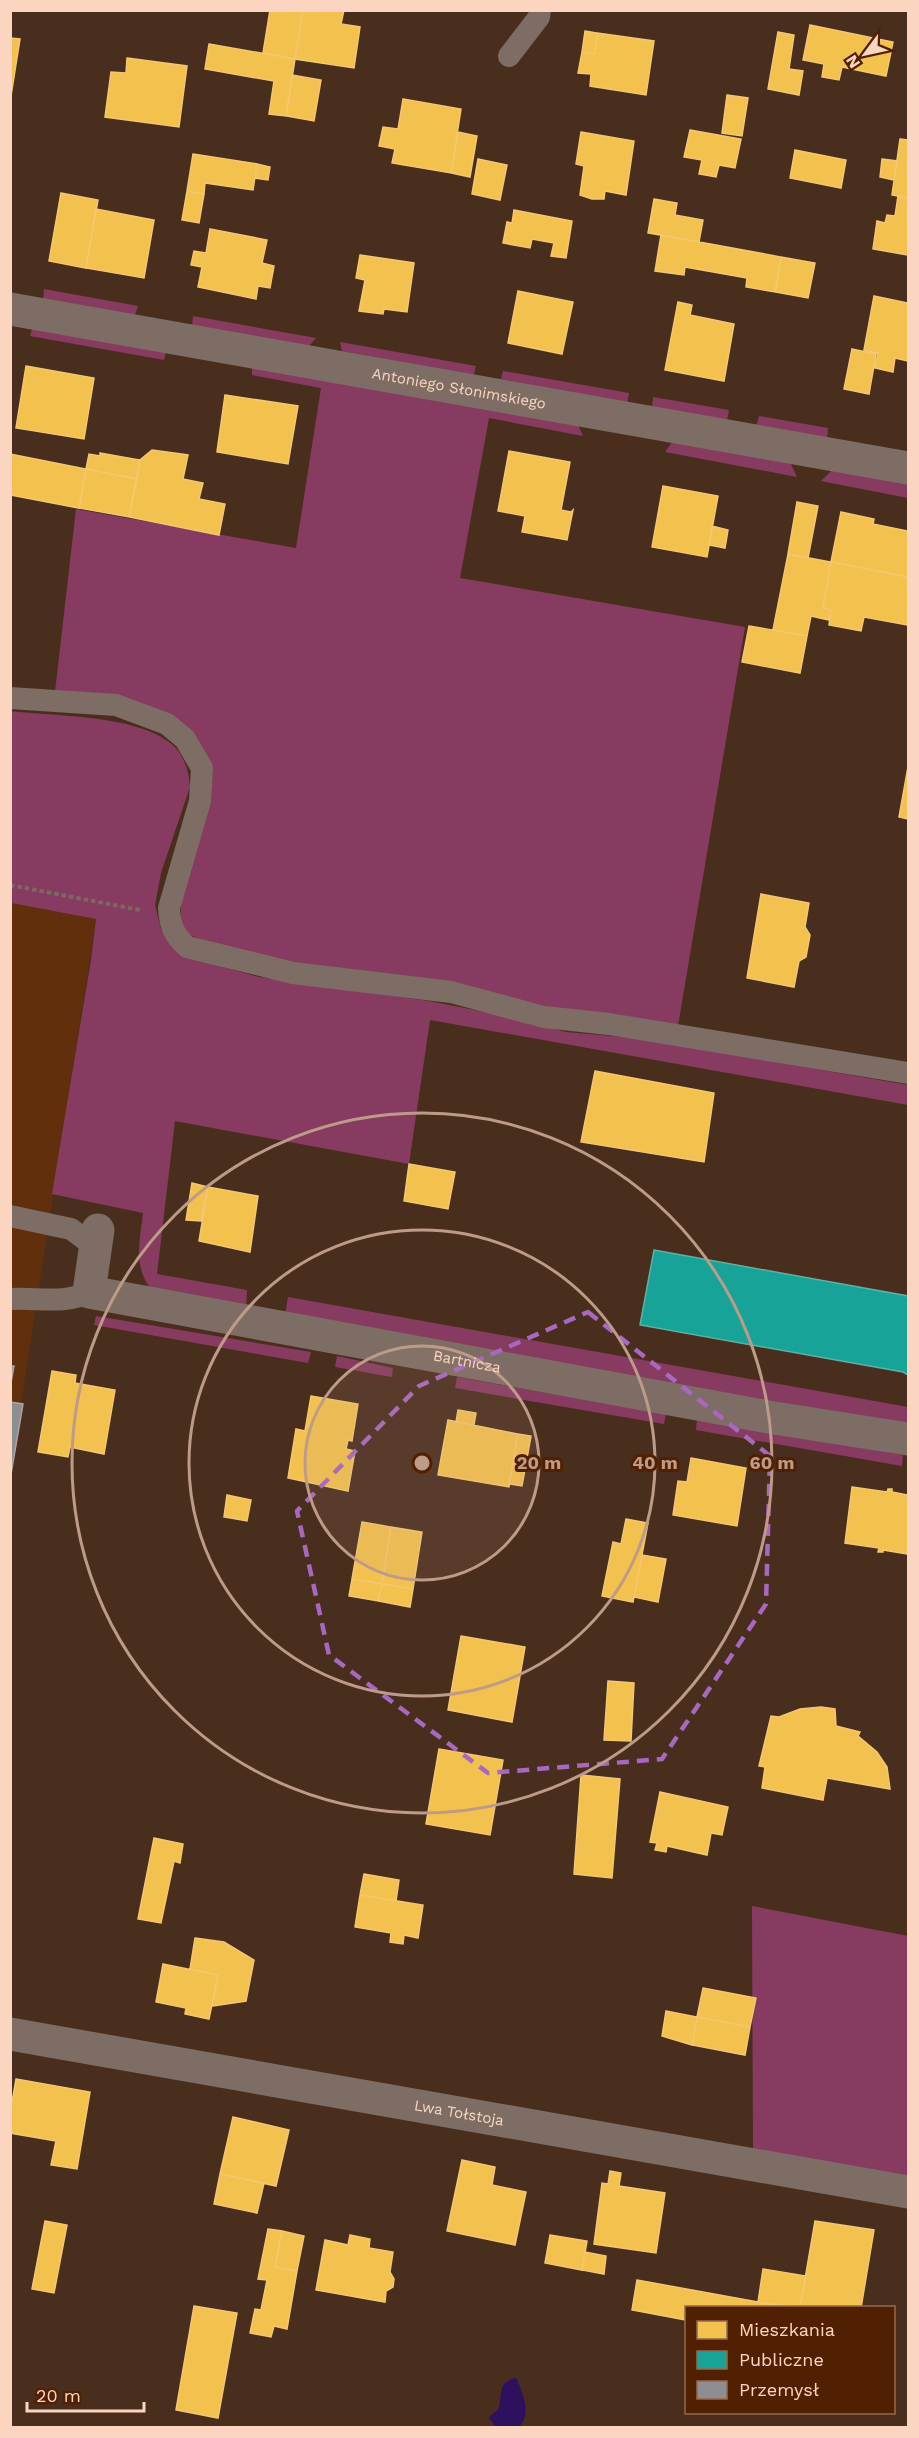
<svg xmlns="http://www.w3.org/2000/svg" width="919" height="2438" font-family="'Work Sans',sans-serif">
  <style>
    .built { fill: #622f0d }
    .green { fill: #883b61 }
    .water { fill: #2d115e }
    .homes { fill: #f2c14e; stroke: #f5c770; stroke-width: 1.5 }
    .public { fill: #17a398; stroke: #5cb2a4; stroke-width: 1.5 }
    .industry { fill: #8d8d92; stroke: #aea3a0; stroke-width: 1.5 }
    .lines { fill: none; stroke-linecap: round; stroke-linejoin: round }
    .path { stroke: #7a695e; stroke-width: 4; stroke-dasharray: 4.5 3; stroke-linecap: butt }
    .service { stroke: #7d6d64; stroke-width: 22 }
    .minor { stroke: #7d6d64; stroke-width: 33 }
    .marked { fill: none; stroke: #a867c0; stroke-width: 4.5; stroke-dasharray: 12 8; stroke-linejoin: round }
    .ring { fill: none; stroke: #be9b88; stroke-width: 3 }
    .labels { text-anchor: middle; stroke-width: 6; stroke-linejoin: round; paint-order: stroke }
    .street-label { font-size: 15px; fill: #fcd5c1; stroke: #502000 }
    .centre { fill: #be9b88; stroke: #502000; stroke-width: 3 }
    .ring-label { font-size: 18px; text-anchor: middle; font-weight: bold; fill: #be9b88; stroke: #502000; stroke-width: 6; stroke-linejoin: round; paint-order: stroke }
  </style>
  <rect width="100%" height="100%" fill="#4a2e1d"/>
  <path class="built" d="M11,903L96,919L11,1468Z"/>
  <path class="green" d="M44,289L138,306L134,318L43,301Z
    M193,316L316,338L309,346L192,326Z
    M32,329L166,352L164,360L30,336Z
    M340,342L476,366L474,375L342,351Z
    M252,366L578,425L583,436L489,418L460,578L745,627L678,1026L574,1011L229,951L187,934L181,925V904L202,749L55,692L76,509L296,548L321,388L252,375Z
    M503,371L629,393L627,404L501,379Z
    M653,397L729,410L727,421L652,407Z
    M759,416L828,428L827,440L756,427Z
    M673,441L790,462L797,477L665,452Z
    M832,470L908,483V498L821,481Z
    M10,711C55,716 133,715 169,742C183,752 189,770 190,787L161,873L155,905L161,929L173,947L187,957L259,977L429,1001L500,1015L566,1032L636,1038L908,1085V1105L430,1020L409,1164L175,1121L157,1274L247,1290L246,1308L150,1288C133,1264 140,1241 143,1213L52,1194L91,960L96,919L11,903Z
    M288,1297L908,1407V1424L824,1413L285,1315Z
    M96,1316L311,1352L308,1363L94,1325Z
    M337,1356L393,1368L392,1377L335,1367Z
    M457,1377L666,1414L664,1424L455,1388Z
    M697,1419L903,1455L902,1466L696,1430Z
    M752,1906L908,1936V2180L753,2152Z"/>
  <path class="water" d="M514,2378L517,2379C523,2395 532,2413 519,2427H496L489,2418C492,2413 497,2412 499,2407C503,2393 497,2384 514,2378Z"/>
  <path class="homes" d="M270,10H303L295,59L263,53Z
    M303,10H344L341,24L360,27L354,68L295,59Z
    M810,25L893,42L886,76L842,67L839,80L822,77L824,64L803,60Z
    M585,31L597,33L595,54L582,52Z
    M778,32L794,35L789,69L803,71L799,95L768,89Z
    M597,33L654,41L646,95L590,86L591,74L578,73L582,52L595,54Z
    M10,38L20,39L11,96H10Z
    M209,44L295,59L286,116L269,114L274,81L205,69Z
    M127,58L187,66L179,127L105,117L111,72L126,73Z
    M292,75L321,80L314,121L286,116Z
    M727,95L748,98L742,136L722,133Z
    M403,99L461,109L451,173L392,163L395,149L379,146L383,127L398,129Z
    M690,130L741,139L735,168L719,165L716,177L699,174L702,160L684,157Z
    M458,132L477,136L470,177L451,173Z
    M581,132L634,141L626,195L605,191L604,199H592L580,195L584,166L576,164Z
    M900,139L908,140V198L892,195Z
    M795,150L846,160L841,188L790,178Z
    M193,154L257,164L253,190L205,183L204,194L187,191Z
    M478,159L507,165L500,200L472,194Z
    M882,159L897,161L894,180L880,177Z
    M257,164L270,167L268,180L255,178Z
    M187,191L204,194L199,223L182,220Z
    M61,193L98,200L86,268L49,261Z
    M898,196L908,198V255L873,249L877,221L885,223L887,215L895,216Z
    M654,199L677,203L675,215L703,220L699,242L648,233Z
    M96,209L154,220L144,278L86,268Z
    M514,210L572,221L566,258L551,256L554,243L532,239L530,248L503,243L507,222L512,223Z
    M210,229L267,240L262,263L274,266L270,288L258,286L256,299L198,287L202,267L191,265L194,251L206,253Z
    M661,235L781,257L775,292L746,287L747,278L685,267L684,275L655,271Z
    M360,255L414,263L407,312L384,309L383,314L359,311L365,280L356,278Z
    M781,257L815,263L808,298L775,292Z
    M518,291L573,302L562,354L508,343Z
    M874,296L908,303V361L895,358L893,372L875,368L878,353L864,350Z
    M678,302L692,305L690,315L734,324L724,381L665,370Z
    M852,349L876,354L869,394L844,389Z
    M26,366L94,378L84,439L16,428Z
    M225,395L298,406L288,464L217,452Z
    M152,450L188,455L183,479L203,483L199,499L225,504L219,535L129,517L140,460Z
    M509,451L570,462L561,510L571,512L573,510L567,540L522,532L525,516L498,511Z
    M100,453L140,460L137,479L86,469L89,454L100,456Z
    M10,454L86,469L79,508L10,495Z
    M86,469L137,479L129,517L79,508Z
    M663,486L718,496L707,557L652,547Z
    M797,502L818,506L808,558L788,554Z
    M841,512L874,519L873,524L908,531V577L831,562Z
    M712,526L728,530L725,548L709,545Z
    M788,554L831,562L823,608L831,610L829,620L811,616L807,636L773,630Z
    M831,562L908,577V625L864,617L861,631L829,625L831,610L823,608Z
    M749,626L807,636L800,673L742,662Z
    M908,767V819L899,817Z
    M761,894L809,903L805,927L810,935L806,957L799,961L794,987L747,978Z
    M595,1071L714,1093L704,1162L581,1142Z
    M409,1164L455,1172L448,1209L404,1201Z
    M192,1183L208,1187L201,1221L186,1220Z
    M208,1187L258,1196L250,1252L199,1241Z
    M52,1371L76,1375L75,1383L115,1390L104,1454L70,1447L68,1457L38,1452Z
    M311,1396L358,1404L352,1441L348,1440L346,1449L355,1451L348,1491L288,1478L296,1429L305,1431Z
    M458,1410L476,1413L474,1425L456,1422Z
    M448,1420L518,1434L509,1487L438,1475Z
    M518,1434L531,1436L522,1486L509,1484Z
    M691,1458L746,1468L737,1526L673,1515L678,1481L687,1482Z
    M852,1487L887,1492L888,1489H892V1492L908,1495V1554L883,1550V1552H878L879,1548L845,1543Z
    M227,1495L251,1500L247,1521L224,1517Z
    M626,1519L648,1523L633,1602L602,1596L613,1542L621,1544Z
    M362,1522L391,1527L382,1584L352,1579Z
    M391,1527L422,1532L413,1589L382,1584Z
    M642,1555L666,1559L658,1602L634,1597Z
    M352,1579L382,1584L378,1601L349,1596Z
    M382,1584L413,1589L410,1607L378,1601Z
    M461,1636L525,1647L512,1722L448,1710Z
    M608,1681L634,1683L631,1741L604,1740Z
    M821,1707L835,1709L836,1726L860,1732L858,1736L877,1752L887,1767L890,1789L827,1778L823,1800L762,1788L765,1767L759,1766L771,1716L779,1717L800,1709Z
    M439,1749L503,1760L490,1835L426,1824Z
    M581,1775L620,1779L612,1878L574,1874Z
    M660,1792L728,1807L722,1835L711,1833L707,1855L667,1846L666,1852L655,1850L657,1843L650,1842Z
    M154,1838L183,1844L180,1863L174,1861L161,1923L138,1919Z
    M364,1874L399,1880L396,1901L360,1895Z
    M360,1895L423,1905L418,1938L404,1935L403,1944L390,1942L391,1933L355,1927Z
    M195,1938L224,1942L254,1960L246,2001L212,2006L218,1975L190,1969Z
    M163,1964L218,1975L209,2019L185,2014L186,2008L156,2002Z
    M703,1988L756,1998L750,2027L697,2017Z
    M666,2011L697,2017L692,2045L662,2036Z
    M697,2017L750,2027L745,2055L692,2045Z
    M16,2079L90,2092L77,2169L51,2165L56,2141L10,2133V2113Z
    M233,2117L289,2130L276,2186L220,2174Z
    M462,2160L495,2167L492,2185L526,2192L515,2245L447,2231Z
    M610,2171L621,2173L619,2186L665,2193L656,2253L594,2244L602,2183L608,2184Z
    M220,2174L264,2183L257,2213L214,2204Z
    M45,2221L67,2225L54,2293L32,2289Z
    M815,2221L874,2230L861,2308H800Z
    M268,2229L282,2231L275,2267L297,2271L287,2329L274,2326L271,2337L250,2333L255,2309L261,2310L267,2280L258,2279Z
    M282,2231L304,2236L297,2271L275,2267Z
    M350,2235L370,2239L369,2248L393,2252L390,2272L394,2279L393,2287L386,2291L385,2302L316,2290L325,2240L348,2245Z
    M550,2235L587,2241L582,2270L545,2263Z
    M585,2252L606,2256L604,2274L582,2270Z
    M763,2269L806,2276L800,2308L758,2302Z
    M637,2280L758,2302L763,2303L762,2308H686V2320L632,2310Z
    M763,2303L789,2308H762Z
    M194,2306L237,2313L218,2418L176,2410Z"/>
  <path class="public" d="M654,1250L908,1296V1375L903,1372L640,1325Z"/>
  <path class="industry" d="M10,1366H14L10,1388Z
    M10,1402L23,1404L10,1480Z"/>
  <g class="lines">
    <path class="path" d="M10,885L140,910"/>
    <path class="service" d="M509,56L539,17L540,10
      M10,698L116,705L167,724L185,739L202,768L200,801L169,908C170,926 174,935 187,947L293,973L451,992L544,1017L609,1024L908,1073
      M10,1216L71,1229L95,1247
      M10,1299C36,1297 65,1305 89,1292"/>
    <g class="minor">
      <path id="s1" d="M10,309L908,468"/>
      <path id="s2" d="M98,1230L89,1292L768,1417L908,1439"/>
      <path id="s3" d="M10,2034L908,2192"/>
    </g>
  </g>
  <path class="marked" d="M588,1312L770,1456L766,1604L662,1759L488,1773L329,1655L297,1511L419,1386Z"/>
  <circle cx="422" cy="1463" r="117" fill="#be9b88" fill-opacity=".12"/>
  <g class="ring">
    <circle cx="422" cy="1463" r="117"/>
    <circle cx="422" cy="1463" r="233"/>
    <circle cx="422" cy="1463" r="350"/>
  </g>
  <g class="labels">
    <g class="street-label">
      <text dy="5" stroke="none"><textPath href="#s1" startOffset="456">Antoniego Słonimskiego</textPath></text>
      <text dy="5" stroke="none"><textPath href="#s2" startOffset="447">Bartnicza</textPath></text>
      <text dy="5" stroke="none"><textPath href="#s3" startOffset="456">Lwa Tołstoja</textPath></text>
    </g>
  </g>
  <circle cx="422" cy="1463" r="9" class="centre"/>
  <g class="ring-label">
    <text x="539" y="1469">20 m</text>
    <text x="655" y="1469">40 m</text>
    <text x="772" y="1469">60 m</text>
  </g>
  <rect width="919" height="2438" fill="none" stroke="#fcd5c1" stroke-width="24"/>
  <rect x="685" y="2306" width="210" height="108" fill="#502000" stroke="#95684d" stroke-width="1.5"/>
  <rect x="697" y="2321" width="30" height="18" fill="#f2c14e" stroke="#95684d" stroke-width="1.5"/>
  <text x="739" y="2336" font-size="18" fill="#fcd5c1">Mieszkania</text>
  <rect x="697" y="2351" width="30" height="18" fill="#17a398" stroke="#95684d" stroke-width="1.5"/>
  <text x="739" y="2366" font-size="18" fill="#fcd5c1">Publiczne</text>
  <rect x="697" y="2381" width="30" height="18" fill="#8d8d92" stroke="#95684d" stroke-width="1.5"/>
  <text x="739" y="2396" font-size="18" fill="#fcd5c1">Przemysł</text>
  <g transform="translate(865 54) rotate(237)" stroke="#502000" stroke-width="4.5" paint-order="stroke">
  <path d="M0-4.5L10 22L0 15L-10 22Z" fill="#fcd5c1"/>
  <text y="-9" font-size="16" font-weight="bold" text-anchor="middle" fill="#fcd5c1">N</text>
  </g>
  <path d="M27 2402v9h117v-9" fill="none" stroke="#fcd5c1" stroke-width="3"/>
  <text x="36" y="2402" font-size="18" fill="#fcd5c1" stroke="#502000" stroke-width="4.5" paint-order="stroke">20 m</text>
</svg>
